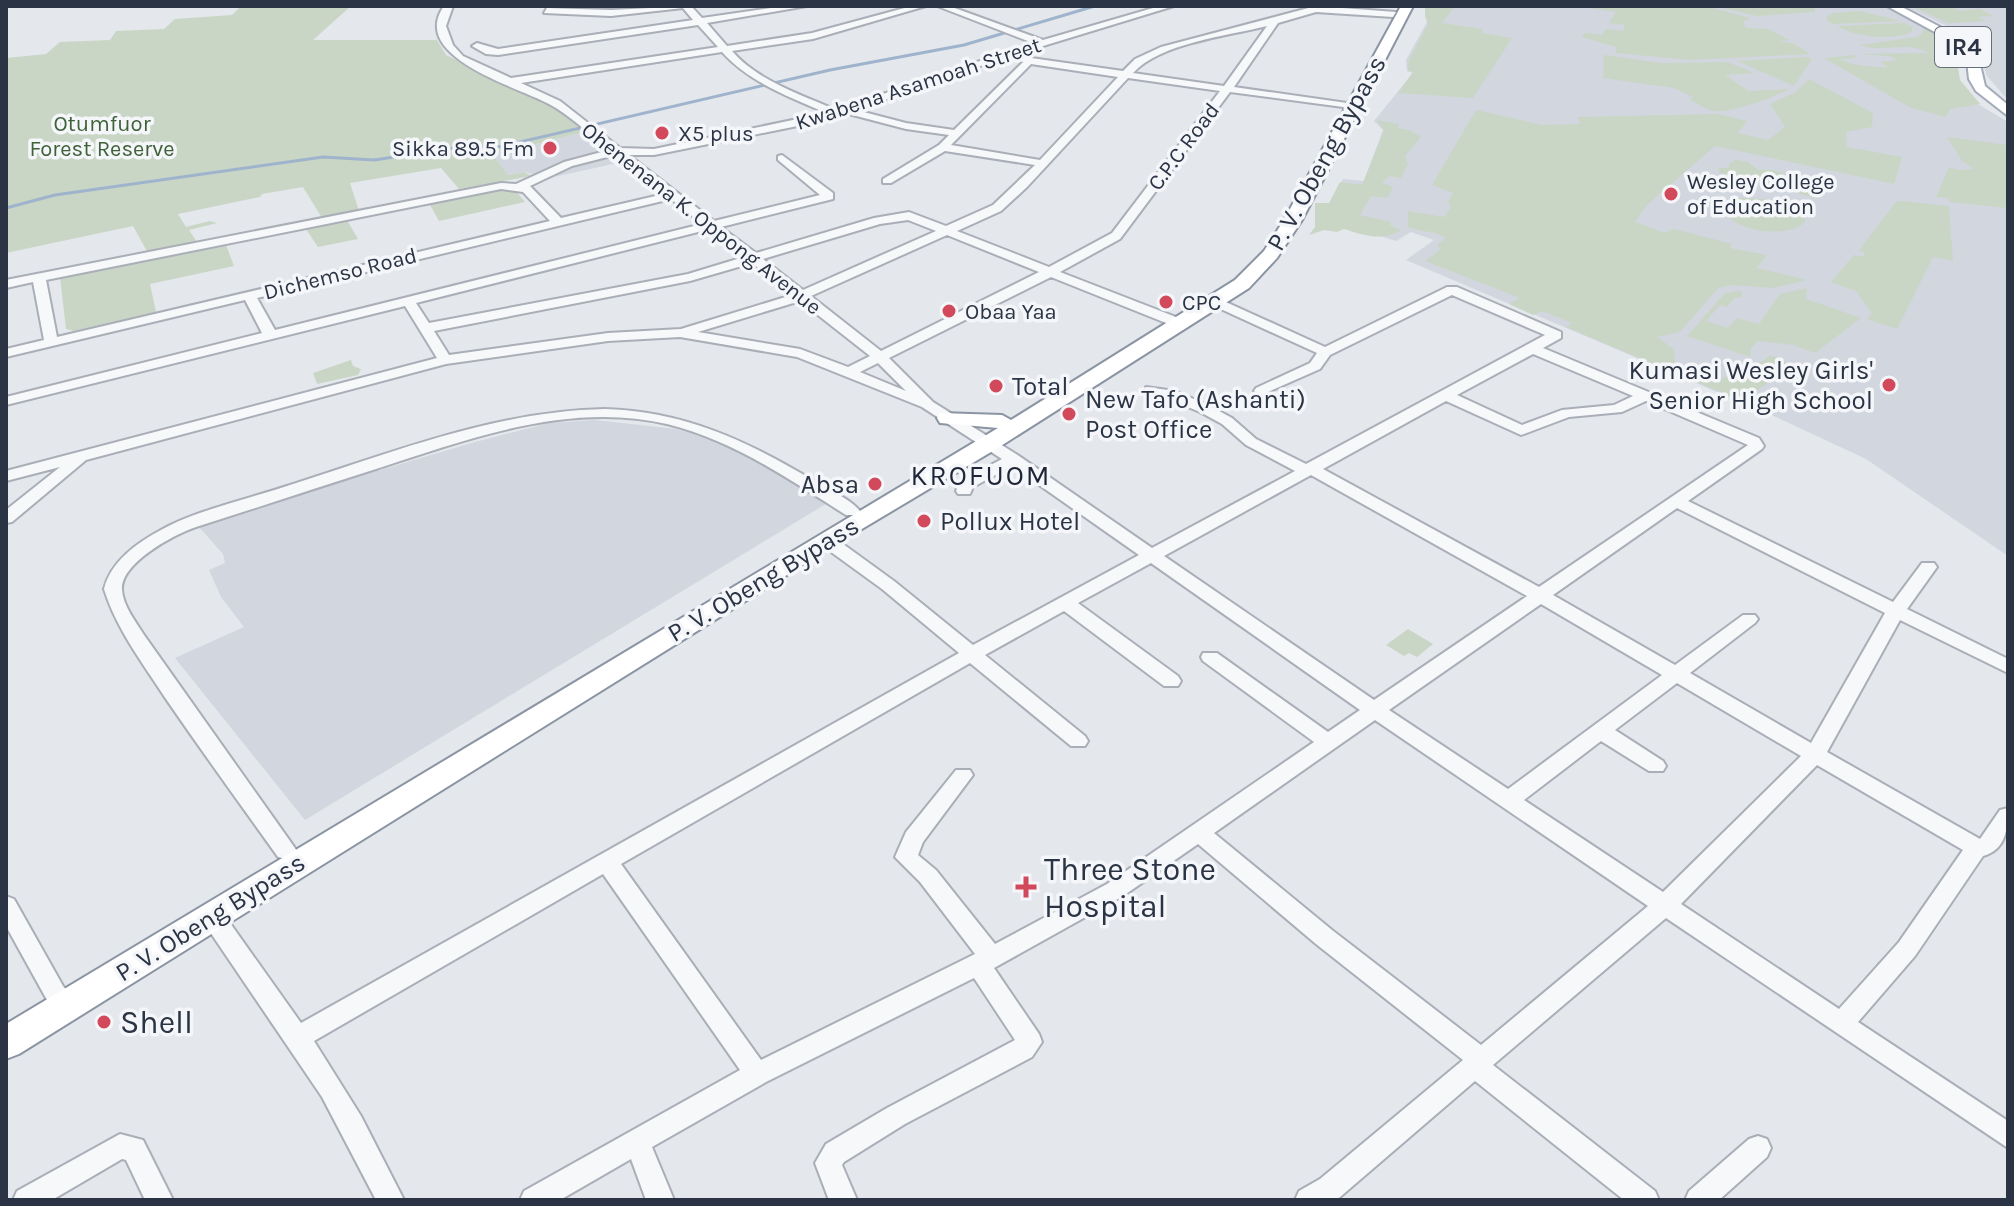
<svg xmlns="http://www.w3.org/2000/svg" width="2014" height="1206" font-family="Karla,sans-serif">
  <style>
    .built { fill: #d2d6de }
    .green { fill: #c9d6c5 }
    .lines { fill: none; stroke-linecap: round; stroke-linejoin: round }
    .stream { stroke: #9fb4cc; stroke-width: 3 }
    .minor-casing { stroke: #a9aeb7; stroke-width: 4 }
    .major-casing { stroke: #a3abb8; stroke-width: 4 }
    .highway-casing { stroke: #8b94a3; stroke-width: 4 }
    .minor { fill: #f7f8fa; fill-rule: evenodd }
    .major { fill: #fff; fill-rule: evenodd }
    .highway { fill: #fff; fill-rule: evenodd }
    .poi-dot { fill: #d1495b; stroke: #f4f6f9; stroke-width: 3 }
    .labels { text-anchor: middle; stroke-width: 7; stroke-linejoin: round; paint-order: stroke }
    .far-street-label { font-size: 22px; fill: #2b3445; stroke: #f4f6f9 }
    .far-park-label { font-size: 22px; fill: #3f6138; stroke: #f4f6f9 }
    .far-poi-label { font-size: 22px; fill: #2b3445; stroke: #f4f6f9; text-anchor: start }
    .shield { fill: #f4f6f9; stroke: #676e7b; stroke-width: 2 }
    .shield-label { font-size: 24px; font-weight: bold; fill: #2b3445 }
    .street-label { font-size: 26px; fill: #2b3445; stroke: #f4f6f9 }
    .poi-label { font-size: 26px; fill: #2b3445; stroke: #f4f6f9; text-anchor: start }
    .neighbourhood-label { font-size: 28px; letter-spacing: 2px; fill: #1d2536; stroke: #f4f6f9 }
    .near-poi-label { font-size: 32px; fill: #2b3445; stroke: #f4f6f9; text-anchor: start }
  </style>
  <rect width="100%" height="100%" fill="#e4e7ec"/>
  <path class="built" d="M1427,6H1883L1930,29L1957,79L1976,103L2008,122V556L1866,459L1776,417L1406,260L1434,240L1411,232L1396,241L1322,218L1343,179L1364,181L1383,130L1374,121L1413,73L1407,71L1406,60L1427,22Z
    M1904,6H2008V100L1987,76L1975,42L1979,41Z
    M584,132L622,162L549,178L524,172L508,175L493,155Z
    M594,420L677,429L729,445L829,502L305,820L175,658L244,627L221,597L209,570L225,563L223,554L199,527L218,518L475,442L549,423Z"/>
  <path class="green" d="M241,6H351L313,40H437L446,55L549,103L584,132L493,155L508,175L524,172L531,176L459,189L441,168L350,183L359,211L322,218L303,187L262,194L260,197L178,214L186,227L210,221L217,223L189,230L197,242L148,253L133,226L6,253V58L46,54L60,42L110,40L116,31L164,29L175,19L232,15Z
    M1425,6H1455L1442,23L1483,29L1482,33L1512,38L1473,98L1398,93L1413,72L1408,71L1409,60L1428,24L1425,16Z
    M1574,6H1705L1750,18L1743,22L1746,28L1768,29L1789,40L1778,42L1793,43L1810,54L1691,60L1616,53V47L1582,37L1585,33L1602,35L1606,29L1623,31L1625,25L1609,23L1616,12Z
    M1714,6H1815V12L1757,16Z
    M1911,6H1950L1960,11L1980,9L1994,16L1978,17L1985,21L1948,23Z
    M1860,11L1901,21L1833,24L1827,21V16L1833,13Z
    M1904,23L1912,27V32C1890,41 1856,37 1837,26Z
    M1924,26L1951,38L1943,39L1955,50L1960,80L1980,104L1950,109L1946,117L1911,108L1824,58L1855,55L1856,58L1840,59C1849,65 1876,68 1888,67L1881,62L1897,60L1889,56L1858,54L1929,53C1906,40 1883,54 1860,45L1917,37L1922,34Z
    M1604,55L1660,63L1728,62L1754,73L1725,75L1749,91L1789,89C1773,98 1732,113 1713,111C1704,109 1698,103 1690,100L1693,97L1674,88L1603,78Z
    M1807,57L1812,59L1794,86L1737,61Z
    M1809,79L1873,113L1872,127L1846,132L1847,147L1902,157L1894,184L1715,146L1647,205L1635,222L1665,233L1674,229L1732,244L1730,248L1767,255L1757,268L1807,280L1773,288L1732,285L1718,288L1680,332L1657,337L1674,349L1675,364L1720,380C1731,374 1763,364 1769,356L1778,357L1792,366L1742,401L1566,327L1572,323L1543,311L1533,315L1509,304L1520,298L1425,261L1441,249L1437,245L1446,238C1433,229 1422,233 1408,227V211L1444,217L1451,207L1448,202L1453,193L1432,185L1476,110L1542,125L1580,124L1578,117L1718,114L1747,121L1738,133L1768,140L1785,127L1770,104L1796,92Z
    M1376,120L1399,124L1398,128L1409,130L1421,137L1405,156L1408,164L1401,178L1389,176L1382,183L1393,187L1387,198L1371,196L1360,215L1391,222L1390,225L1401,230C1383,242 1363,235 1344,229L1337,232L1324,230L1309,235L1315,227V203H1329L1340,182L1362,185L1384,130Z
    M1947,137L2008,145V208L1950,202L1948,198L1936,197L1949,167L1958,170L1974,169L1962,161Z
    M1736,160L1748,162L1758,170H1774L1820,187L1821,195L1818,199L1769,185L1741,182L1719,172L1718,168H1729V164Z
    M505,189L515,190L525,202L439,221L429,203Z
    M1741,198C1763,198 1789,200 1804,217L1805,222C1786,240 1732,231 1721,208L1731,199Z
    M1902,201L1949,206L1953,261L1933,257L1897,329L1867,319L1872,313L1856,291L1831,282L1854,255L1863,257L1865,253L1859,250L1896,202Z
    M347,220L358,239L318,247L306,229Z
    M226,245L234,266L150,284L156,312L74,331L66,329L60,277Z
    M1807,288L1806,299L1861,318L1815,353L1793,345L1758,341L1751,348L1750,357L1687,336L1725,293L1741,291L1742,297L1734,298L1727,307L1720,305L1706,321L1728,328L1737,318L1759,324L1780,294Z
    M351,360L353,366L361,369L358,375L317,384L313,373Z
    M1408,629L1433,644L1417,657L1409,653L1404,656L1386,645Z"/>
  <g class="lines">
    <path class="stream" d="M6,208L55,195L323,157L374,160L469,146L494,148L830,70L964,45L1095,6"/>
    <defs>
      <path id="minor" d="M444,6H453L446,26L453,45L463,56L511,78L718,47L698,25L498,55L486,54L472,46L477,43L498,49L693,20L683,8L611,16L544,13L547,8L611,10L691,6L702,18L785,6H807L707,23L727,46L812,33L912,6H926L813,39L732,51C758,81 800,94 836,110L1033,43L937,6H949L1043,40L1160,6H1174L1020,53L1031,58L1123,71L1135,59L1161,47L1316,6L1396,12L1393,17L1316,12L1278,23L1234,87L1354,104L1359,107L1358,109L1230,92L1120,239L1060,272L1176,317V323H1166L1051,277L889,358L933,402L1019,456L1152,548L1295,471L1246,445L1222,424L1200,412L1166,398L1146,393V387L1175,391L1210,406L1232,418L1256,439L1306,464L1545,335L1452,295L1330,355L1320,369L1261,395L1254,391L1256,388L1310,363L1317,353L1212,305V299L1217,298L1325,347L1447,287H1457L1561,332V338L1543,348L1759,438L1764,446L1762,449L1688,501L1893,602L1922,563H1934L1937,567L1907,609L2008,659V673L1900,620L1827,752L1980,839L2000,810L2008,808C2008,828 2006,850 1983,856L1915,956L1858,1022L2008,1121V1148L1666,918L1493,1065L1655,1191L1659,1200H1624L1475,1081L1340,1197L1335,1200H1295L1299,1191L1320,1179L1463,1060L1316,944L1198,844L1123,896L994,968L1039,1034L1042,1042L1032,1057L905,1124L844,1162L842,1165L857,1200H829L815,1163L826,1144L887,1108L1015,1040L974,978L766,1082L652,1147L674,1200H646L631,1159L560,1200H520L524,1191L740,1070L603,874L314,1041L361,1116L404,1200H376L322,1097L204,923L201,916L204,909L212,907L220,909L301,1023L959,653L882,589L820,544L817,540L820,536H832L894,581L973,645L1139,555L1012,466L973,487L970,494H958L956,491L959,482L1002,459L922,407L797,357L680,337L608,341L446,364L86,460L12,522L6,523V510L60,467L6,481V471L437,358L405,306L6,405V397L262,333L245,300L6,357V349L44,340L33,282L6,288V280L501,183L516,184L564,162L609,150C590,135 570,115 549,104C518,87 408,57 444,6ZM1267,26L1224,86L1133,73C1160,43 1228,36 1267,26ZM722,52C750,83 790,97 826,113L654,149L620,148L560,101L521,83ZM1011,55L1023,62L954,130L906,123L856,110ZM1031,64L1118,77L1040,160L951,145ZM1128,78L1220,91L1112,233L1049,267L957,231L1001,211L1027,187ZM845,113L906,129L949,135L939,145L883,179V183H891L945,151L1035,165L993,205L946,226L909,212L874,218L756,253L721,227L833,199V193L782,155L778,156V160L820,195L714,221L629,155H654L822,121ZM615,155L664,194L561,218L530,186L572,166ZM501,189L523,192L550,221L57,337L46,280ZM671,199L702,224L275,330L257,298ZM908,220L936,231L803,290L763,259L880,224ZM710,229L744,257L688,274L429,323L416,303ZM947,235L1039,272L881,351L811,296ZM752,263L792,295L681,329L608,333L449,355L434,331L690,281ZM800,301L870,356L848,367L800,349L698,332ZM1533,354L1633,396L1614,405L1562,410L1522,425L1457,395ZM878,363L906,391L860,372ZM1446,401L1521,435L1569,417L1622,412L1646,401L1748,445L1539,587L1323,469ZM1311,475L1527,596L1374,700L1164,556ZM1677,508L1885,613L1811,743L1690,673L1755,623L1758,619L1755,615H1743L1675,665L1553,595ZM1151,563L1360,710L1328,732L1217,653H1203L1201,657L1203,661L1314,742L1107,884L995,944L936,870L918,855L923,842L973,775L970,770H956L906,832L895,857L920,882L975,954L761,1060L621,864L970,663L1071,746H1085L1088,741L1085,736L985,655L1064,611L1164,686H1178L1181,681L1178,676L1078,603ZM1541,604L1662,675L1508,789L1389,710ZM1677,683L1801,756L1663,892L1524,800L1601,741L1649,771H1663L1666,766L1663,761L1615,730ZM1375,720L1648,906L1481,1045L1332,930L1214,833ZM1817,765L1963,850L1899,942L1839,1009L1681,904Z
        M605,409C683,411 748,441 814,481C829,490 849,498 860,511L858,515H846C790,480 733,440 667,424C569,401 468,439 376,469C316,488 256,508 196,527C175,534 120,563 122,590C123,606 136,622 144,635L297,851L294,857L286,859L278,857C240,804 201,750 164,696C142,662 116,628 104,589C111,561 137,543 161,530C194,511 251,498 287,486C391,453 495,411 605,409Z
        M6,896L14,899L63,986L80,1005L77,1012L68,1015L59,1012L47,1000L6,926Z
        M120,1134L143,1140L173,1200H145L126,1160L122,1159L52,1200H13L17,1191Z
        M1758,1136L1767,1139L1771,1148L1767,1157L1719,1200H1685L1689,1191L1749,1139Z"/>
      <path id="major" d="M1887,6H1900L1963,39L1979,60L1985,86L2008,105V116L1976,91L1969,79L1967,60L1955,43Z"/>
      <path id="highway" d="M1401,6H1413L1302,220L1277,258L1249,288L996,449L835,545L19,1054L6,1059V1024L998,428L940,423L937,418L940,413L1002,415L1011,420L1235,280L1264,251L1284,220Z"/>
    </defs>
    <use href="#minor" class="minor-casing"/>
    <use href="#major" class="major-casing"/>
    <use href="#highway" class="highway-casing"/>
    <use href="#minor" class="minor"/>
    <use href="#major" class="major"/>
    <use href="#highway" class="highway"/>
  </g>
  <g class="poi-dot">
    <circle cx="662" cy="133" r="8"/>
    <circle cx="550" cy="148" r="8"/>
    <circle cx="1671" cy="194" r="8"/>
    <circle cx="1166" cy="302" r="8"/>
    <circle cx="949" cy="311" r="8"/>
    <circle cx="1889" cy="385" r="8"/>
    <circle cx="996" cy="386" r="8"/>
    <circle cx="1069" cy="414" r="8"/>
    <circle cx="875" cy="484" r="8"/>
    <circle cx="924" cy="521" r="8"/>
    <path d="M1022 875h8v8h8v8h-8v8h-8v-8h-8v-8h8z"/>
    <circle cx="104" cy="1022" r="8"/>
  </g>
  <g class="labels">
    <g class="far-street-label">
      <text transform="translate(918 83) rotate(-18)" y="8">Kwabena Asamoah Street</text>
      <text transform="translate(1183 146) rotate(-53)" y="8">C.P.C Road</text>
      <text transform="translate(702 218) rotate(38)" y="8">Ohenenana K. Oppong Avenue</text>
      <text transform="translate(340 273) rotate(-14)" y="8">Dichemso Road</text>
    </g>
    <g class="far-park-label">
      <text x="102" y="131">Otumfuor<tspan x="102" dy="25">Forest Reserve</tspan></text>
    </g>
    <g class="far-poi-label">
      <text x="678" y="141">X5 plus</text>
      <text x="534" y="156" text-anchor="end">Sikka 89.5 Fm</text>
      <text x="1687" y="189">Wesley College<tspan x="1687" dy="25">of Education</tspan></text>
      <text x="1182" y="310">CPC</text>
      <text x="965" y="319">Obaa Yaa</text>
    </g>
    <rect class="shield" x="1935" y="27" width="56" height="40" rx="6"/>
    <g class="shield-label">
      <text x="1963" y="55">IR4</text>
    </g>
    <g class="street-label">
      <text transform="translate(1326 153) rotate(-61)" y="9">P. V. Obeng Bypass</text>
      <text transform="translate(763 579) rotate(-31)" y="9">P. V. Obeng Bypass</text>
      <text transform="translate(210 917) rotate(-32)" y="9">P. V. Obeng Bypass</text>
    </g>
    <g class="poi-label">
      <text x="1873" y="379" text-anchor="end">Kumasi Wesley Girls'<tspan x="1873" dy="30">Senior High School</tspan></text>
      <text x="1012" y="395">Total</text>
      <text x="1085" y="408">New Tafo (Ashanti)<tspan x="1085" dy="30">Post Office</tspan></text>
      <text x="859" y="493" text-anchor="end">Absa</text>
      <text x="940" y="530">Pollux Hotel</text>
    </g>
    <g class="neighbourhood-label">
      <text x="981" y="485">KROFUOM</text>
    </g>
    <g class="near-poi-label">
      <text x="1044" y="880">Three Stone<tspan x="1044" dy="37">Hospital</tspan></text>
      <text x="120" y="1033">Shell</text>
    </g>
  </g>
  <rect width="2014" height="1206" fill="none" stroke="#2b3445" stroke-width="16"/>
</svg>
